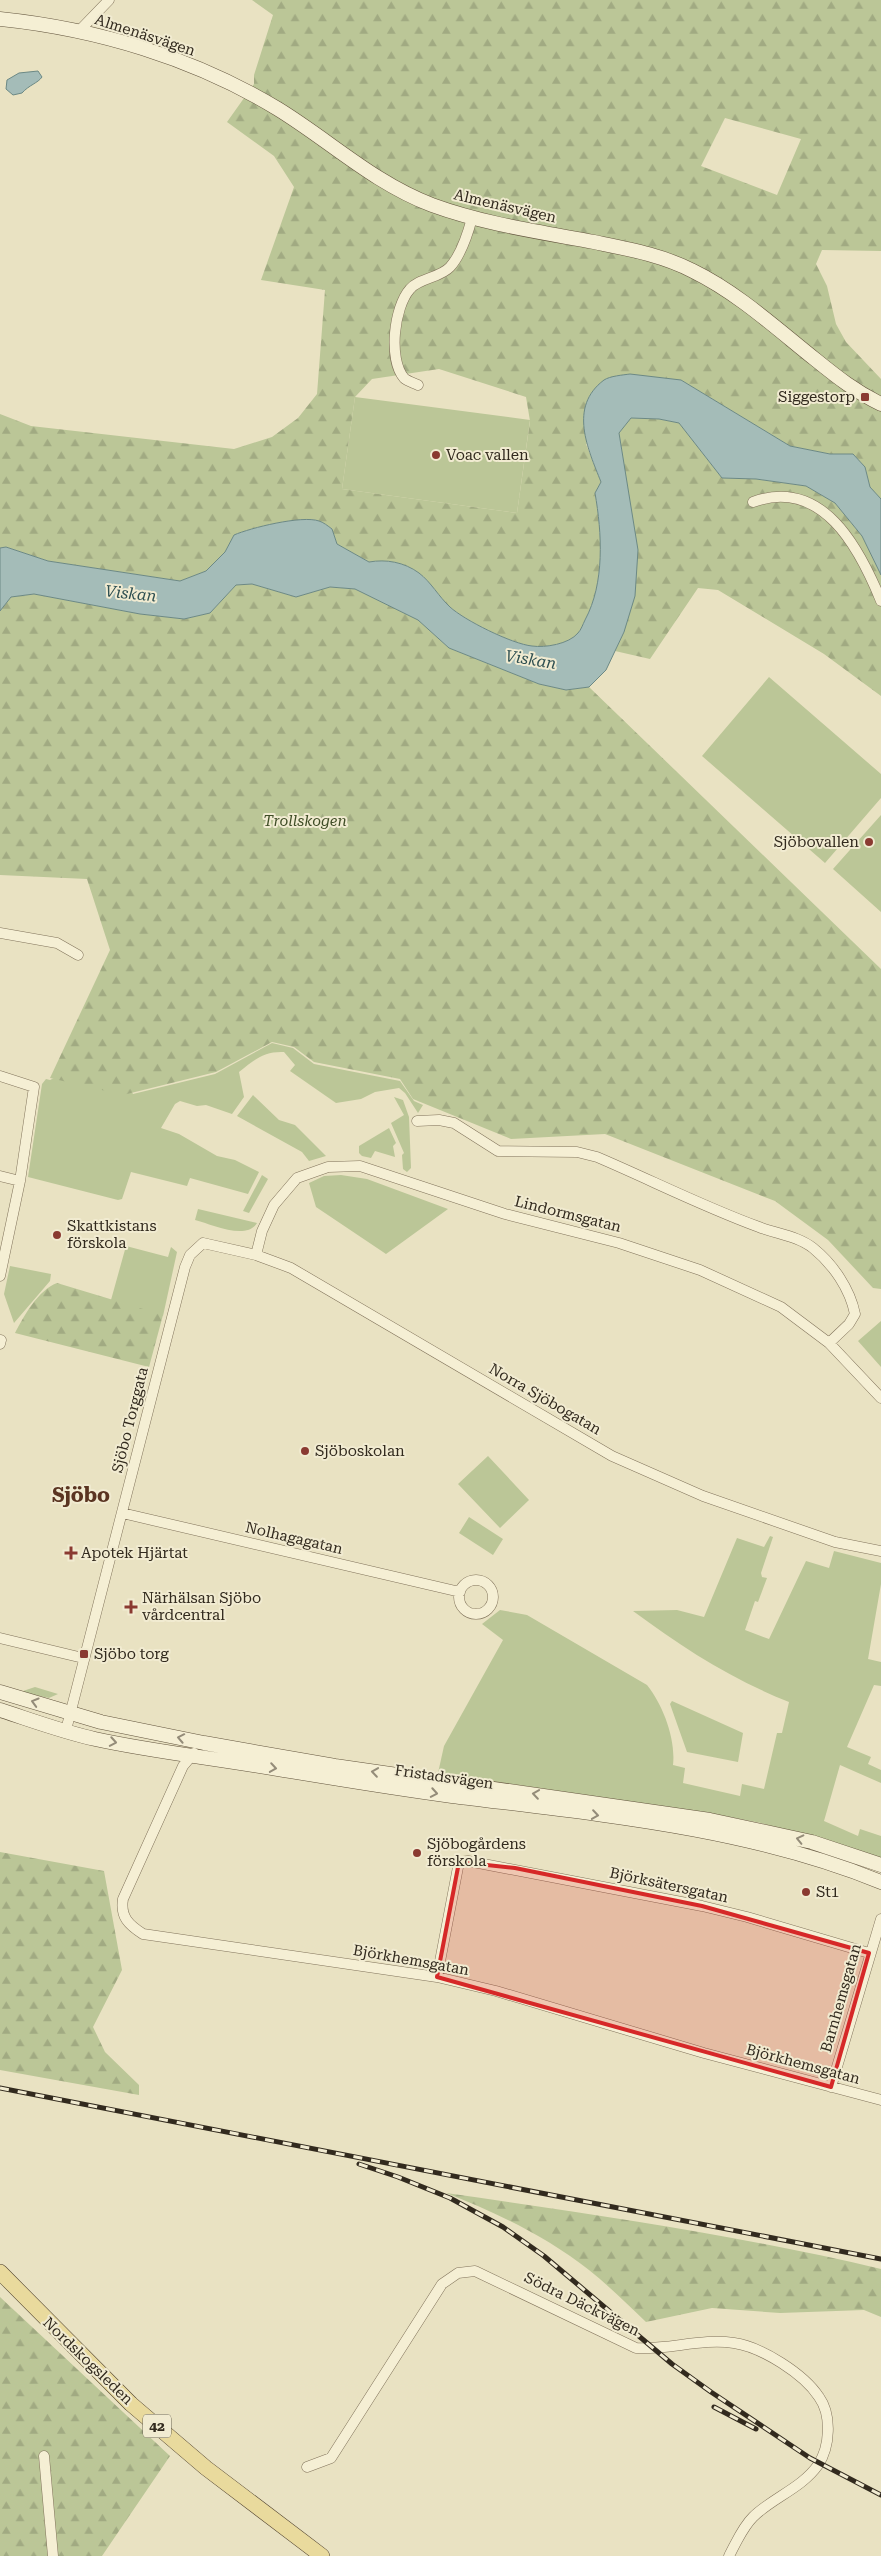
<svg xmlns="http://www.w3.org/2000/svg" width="881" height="2556" font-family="'Roboto Serif',serif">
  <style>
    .green { fill: #bbc697 }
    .forest { fill: url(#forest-firs); fill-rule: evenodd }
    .water { fill: #a4bcb8; stroke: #6c8985 }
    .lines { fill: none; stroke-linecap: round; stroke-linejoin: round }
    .street-casing { stroke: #81735b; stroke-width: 11 }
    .secondary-casing { stroke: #63553e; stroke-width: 15 }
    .primary-casing { stroke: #4f412f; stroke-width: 16 }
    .street { stroke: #f5efd4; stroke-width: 10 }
    .secondary { stroke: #f5efd4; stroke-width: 14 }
    .primary { stroke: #e9da9d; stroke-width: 15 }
    .rail-casing { stroke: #322a1e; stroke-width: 5 }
    .rail { stroke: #f1ebd1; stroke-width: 3; stroke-dasharray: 9; stroke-linecap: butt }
    .oneway { stroke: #948c79 }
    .marked { fill: #d62828; fill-opacity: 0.2; stroke: #d62828; stroke-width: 4; stroke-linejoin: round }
    .poi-dot { fill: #8a3a31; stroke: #f1ebd1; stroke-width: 2 }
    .labels { text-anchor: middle; stroke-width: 4; stroke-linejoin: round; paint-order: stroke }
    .shield { fill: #f1ebd1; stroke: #6b6454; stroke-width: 1 }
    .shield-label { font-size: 14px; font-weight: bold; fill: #322a1e }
    .street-label { font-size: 15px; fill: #322a1e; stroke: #f1ebd1 }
    .poi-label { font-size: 15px; fill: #322a1e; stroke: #f1ebd1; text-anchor: start }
    .park-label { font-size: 15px; font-style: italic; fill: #3f4d26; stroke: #f1ebd1 }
    .water-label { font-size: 16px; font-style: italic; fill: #2e4f51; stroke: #f1ebd1 }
    .district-label { font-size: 20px; font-weight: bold; fill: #5a3421; stroke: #f1ebd1 }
  </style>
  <defs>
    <pattern id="forest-firs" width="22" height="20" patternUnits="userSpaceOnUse" patternTransform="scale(1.25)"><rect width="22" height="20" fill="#bbc697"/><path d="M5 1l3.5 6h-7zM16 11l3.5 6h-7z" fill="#a1aa82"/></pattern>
  </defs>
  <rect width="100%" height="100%" fill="#e9e2c2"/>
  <path class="green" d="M355,397L530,420L517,513L342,489Z
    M769,677L881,774V798L825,863L702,756Z
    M881,815V912L833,869Z
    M272,1043L293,1048L314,1064L400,1081L414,1101L423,1105L418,1113L405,1093L399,1088L375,1092L361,1099L336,1103L290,1071L295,1065L284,1052C264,1051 254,1060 239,1072L244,1097L232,1114L206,1105L197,1106L180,1101L175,1104L161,1128L179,1134L217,1156L235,1160L259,1172L248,1194L190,1178L187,1186L131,1172L122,1199L118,1200L28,1177L42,1084L46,1079L50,1080L81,1065L123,1078L133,1094L215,1074Z
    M253,1095L279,1120L295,1125L326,1156L309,1161L302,1152L237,1116Z
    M394,1097L403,1100L409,1117L411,1168L407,1172L403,1169L402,1155L404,1153L391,1123L404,1115Z
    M389,1128L396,1143L393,1146L395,1157L375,1151L371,1158L362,1156L359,1153V1146Z
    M262,1175L268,1179L249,1213L243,1211Z
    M341,1175L367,1179L448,1209L386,1254L316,1207L309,1183L324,1176Z
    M198,1209L257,1223C246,1241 211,1224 195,1220Z
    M126,1246L168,1257L171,1247L177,1252L163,1316L111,1300Z
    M10,1266L51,1274L50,1281L14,1323L4,1294Z
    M881,1321V1367L858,1341Z
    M488,1456L529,1500L500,1528L458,1484Z
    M469,1517L503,1539L493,1555L459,1533Z
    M770,1536L773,1537L761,1573L762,1577L767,1578L758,1602L755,1601L745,1630L769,1639L806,1561L829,1568L834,1551L881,1563V1584L868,1659L881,1662V1686L874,1685L847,1747L871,1757L868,1764L881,1770V1783L840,1765L824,1821L858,1836L860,1829L881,1836V1859L761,1823L714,1814L438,1773L444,1746L503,1640L482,1624L500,1610L527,1615L647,1685C663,1705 676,1739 673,1765L685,1768L683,1783L740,1796L742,1784L764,1789L777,1733H782L789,1702C731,1679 683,1648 633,1611L677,1610L704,1617L737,1538L764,1547Z
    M35,1687L58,1694L49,1698L20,1692Z
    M672,1701L743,1733L738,1762L687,1752L670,1704Z"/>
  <path class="forest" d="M252,0H881V251L822,250L816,264L827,286L836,324L846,342L881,379V499L870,487L865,467L853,454H830L790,446L681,380L586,444L601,482L595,493C602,533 605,583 585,620C583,624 581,630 578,633C569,644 545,648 532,646C512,644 465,620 450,607C439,597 431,582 419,573C404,562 386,559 369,562L337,544L332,529C328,526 323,522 319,521C302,515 250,528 234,535L225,552L206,571L180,581L48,561L6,547L0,548V414L31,426L234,449L272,437L298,418L317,394L325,290L261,280L294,187L274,156L227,122L254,84V75L273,15ZM725,118L801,139L777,195L701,166ZM439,369L526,397L530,421L517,513L342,489L355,397L372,379Z
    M631,418L659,419L679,423L722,478L756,479L806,486L835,503L862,536L881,575V696L824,654L718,590L698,588L650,659L615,651L624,632L625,477L619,433Z
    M252,584L296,597L330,587L355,589L418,620L449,648L539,684L566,690L589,687L881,969V1289L873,1288L828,1240L775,1201L605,1134L511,1139L413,1099L400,1079L314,1062L294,1047L272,1042L216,1072L123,1095L50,1078L110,950L87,879L0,875V611L11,597L34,594L140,614L184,619L210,613L236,585Z
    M57,1283L163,1315L149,1367L15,1333C24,1316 38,1290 57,1283Z
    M0,1852L104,1871L122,1970L93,2027L105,2052L139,2085V2095L0,2070Z
    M446,2193C592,2214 738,2235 881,2269V2317L864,2310L780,2313L712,2308L646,2322C627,2304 609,2286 589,2270C546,2236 497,2213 446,2193Z
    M0,2297L170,2456L102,2556H0Z"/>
  <path class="water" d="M38,71L42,77C38,83 29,85 22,93L13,95L6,89L7,80L19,73Z
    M630,374L681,380L790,446L830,454H853L865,467L870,487L881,499V575L862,536L835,503L806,486L756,479L722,478L679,423L659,419L631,418L619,433L638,550L635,596L624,632L606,670L589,687L566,690L539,684L449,648L418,620L355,589L330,587L296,597L252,584L236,585L210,613L184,619L140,614L34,594L11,597L0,611V548L6,547L48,561L180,581L206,571L225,552L234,535C250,528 302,515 319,521C323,522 328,526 332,529L337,544L369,562C386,559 404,562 419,573C431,582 439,597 450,607C464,620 512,644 532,646C545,648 569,644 578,633C581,630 583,624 585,620C605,583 602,533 595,493L601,482C588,449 568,407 604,380C610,376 623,375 630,374Z"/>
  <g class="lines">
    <defs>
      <path id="street" d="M80,30L109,0
        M418,385C414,383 407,381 404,378C388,359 394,307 410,289C419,278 440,278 450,267C461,255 468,233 472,218
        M753,502C822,477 859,547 881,601
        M0,933L57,943L78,955
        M0,1076L34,1087L20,1181L0,1276
        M417,1121L439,1120L454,1123L498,1151L577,1152L597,1157C651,1180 704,1207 759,1227C777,1234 798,1236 813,1248C833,1264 850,1289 855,1314L849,1324L829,1343
        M0,1176L20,1181
        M256,1255L262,1231L274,1205L297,1178L328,1167L360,1166L505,1214L619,1243L700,1270L781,1307L829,1343L881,1398
        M0,1344L1,1340
        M122,1513L460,1592
        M459 1597a17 17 0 1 1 34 0a17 17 0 1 1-34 0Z
        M0,1638L83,1658
        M66,1730L185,1267L190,1255L203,1243L256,1255L291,1268L612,1456L703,1496L835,1542L881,1551
        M194,1753L183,1766L123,1899C120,1917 129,1925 143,1934L437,1977L496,1991L704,2053L881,2100
        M437,1977L459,1862L468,1861L702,1906L747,1917L869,1953
        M831,2087L881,1919
        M44,2456L53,2556
        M307,2467L331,2458L442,2284L458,2273L475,2271L636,2348C669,2350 702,2338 734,2343C762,2347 804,2374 819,2397C832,2415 830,2447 818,2465C802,2488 772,2498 753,2517C742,2528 736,2543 729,2556"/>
      <path id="secondary" d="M0,19C97,29 194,58 278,109C330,141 374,183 432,205C484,224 540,232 594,242C628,249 662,255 693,271C738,293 777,329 816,360C837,377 856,392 881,404
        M0,1692L101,1722L204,1743L335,1766L710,1820L812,1842L881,1865
        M0,1710C31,1720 63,1732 95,1739C145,1750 196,1756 247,1764C315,1775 384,1787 452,1796C596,1814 746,1827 881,1882"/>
      <path id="primary" d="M0,2272L131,2404L206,2468L322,2556"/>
    </defs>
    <use href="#street" class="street-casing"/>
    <use href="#secondary" class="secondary-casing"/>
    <use href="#primary" class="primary-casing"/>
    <use href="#street" class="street"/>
    <use href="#secondary" class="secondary"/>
    <use href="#primary" class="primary"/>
    <defs>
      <path id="rail" d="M0,2088L881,2259
        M359,2164L398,2177L450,2198L503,2227L544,2256L672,2364L711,2392L810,2458L881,2495
        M714,2407L756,2429"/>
    </defs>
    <use href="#rail" class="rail-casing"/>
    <use href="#rail" class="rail"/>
  </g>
  <defs><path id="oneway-chevron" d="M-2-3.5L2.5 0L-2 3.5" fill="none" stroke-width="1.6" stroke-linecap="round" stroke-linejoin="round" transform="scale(1.25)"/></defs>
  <g class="oneway">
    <use href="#oneway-chevron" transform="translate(35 1702) rotate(-164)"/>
    <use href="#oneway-chevron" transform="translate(181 1738) rotate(-169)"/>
    <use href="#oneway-chevron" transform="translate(113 1742) rotate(10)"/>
    <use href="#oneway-chevron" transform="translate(273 1768) rotate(9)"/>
    <use href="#oneway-chevron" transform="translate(375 1772) rotate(-172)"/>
    <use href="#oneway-chevron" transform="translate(434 1793) rotate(10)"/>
    <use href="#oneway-chevron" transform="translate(536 1794) rotate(-172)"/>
    <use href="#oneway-chevron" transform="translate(595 1815) rotate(8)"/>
    <use href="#oneway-chevron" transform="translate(800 1839) rotate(-167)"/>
  </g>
  <path class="marked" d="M459,1862L515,1868L702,1906L869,1953L831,2087L437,1977Z"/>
  <g class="poi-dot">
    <rect x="860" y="392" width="10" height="10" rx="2.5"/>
    <circle cx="436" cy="455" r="5"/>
    <circle cx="869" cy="842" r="5"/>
    <circle cx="57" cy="1235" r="5"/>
    <circle cx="305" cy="1451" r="5"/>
    <path d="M68.5 1545.5h5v5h5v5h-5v5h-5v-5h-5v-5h5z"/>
    <path d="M128.5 1599.5h5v5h5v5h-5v5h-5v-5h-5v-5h5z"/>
    <rect x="79" y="1649" width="10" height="10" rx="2.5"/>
    <circle cx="417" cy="1853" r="5"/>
    <circle cx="806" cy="1892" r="5"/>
  </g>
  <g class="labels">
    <rect class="shield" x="143" y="2414.5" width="28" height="23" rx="4"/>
    <g class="shield-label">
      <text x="157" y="2431">42</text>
    </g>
    <g class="street-label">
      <text transform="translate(145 35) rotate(18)" y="5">Almenäsvägen</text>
      <text transform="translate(505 206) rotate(13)" y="5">Almenäsvägen</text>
      <text transform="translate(568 1214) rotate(14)" y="5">Lindormsgatan</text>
      <text transform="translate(545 1399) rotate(30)" y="5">Norra Sjöbogatan</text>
      <text transform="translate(130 1420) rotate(-76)" y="5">Sjöbo Torggata</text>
      <text transform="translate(294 1538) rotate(13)" y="5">Nolhagagatan</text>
      <text transform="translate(444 1777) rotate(8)" y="5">Fristadsvägen</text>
      <text transform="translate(669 1885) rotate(12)" y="5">Björksätersgatan</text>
      <text transform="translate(411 1960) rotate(10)" y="5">Björkhemsgatan</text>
      <text transform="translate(841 1998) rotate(-74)" y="5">Barnhemsgatan</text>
      <text transform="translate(803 2064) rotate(15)" y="5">Björkhemsgatan</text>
      <text transform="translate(582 2304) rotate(26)" y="5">Södra Däckvägen</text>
      <text transform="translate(88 2361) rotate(44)" y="5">Nordskogsleden</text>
    </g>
    <g class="poi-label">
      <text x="855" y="402" text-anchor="end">Siggestorp</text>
      <text x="446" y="460">Voac vallen</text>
      <text x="859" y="847" text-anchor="end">Sjöbovallen</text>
      <text x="67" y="1231">Skattkistans<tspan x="67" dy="17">förskola</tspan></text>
      <text x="315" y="1456">Sjöboskolan</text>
      <text x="81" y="1558">Apotek Hjärtat</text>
      <text x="142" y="1603">Närhälsan Sjöbo<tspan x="142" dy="17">vårdcentral</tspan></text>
      <text x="94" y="1659">Sjöbo torg</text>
      <text x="427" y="1849">Sjöbogårdens<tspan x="427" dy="17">förskola</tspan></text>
      <text x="816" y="1897">St1</text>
    </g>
    <g class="park-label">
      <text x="305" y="826">Trollskogen</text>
    </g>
    <g class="water-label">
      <text transform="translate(131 593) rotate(6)" y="6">Viskan</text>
      <text transform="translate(531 659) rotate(9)" y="6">Viskan</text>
    </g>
    <g class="district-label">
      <text x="81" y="1502">Sjöbo</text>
    </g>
  </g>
</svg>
